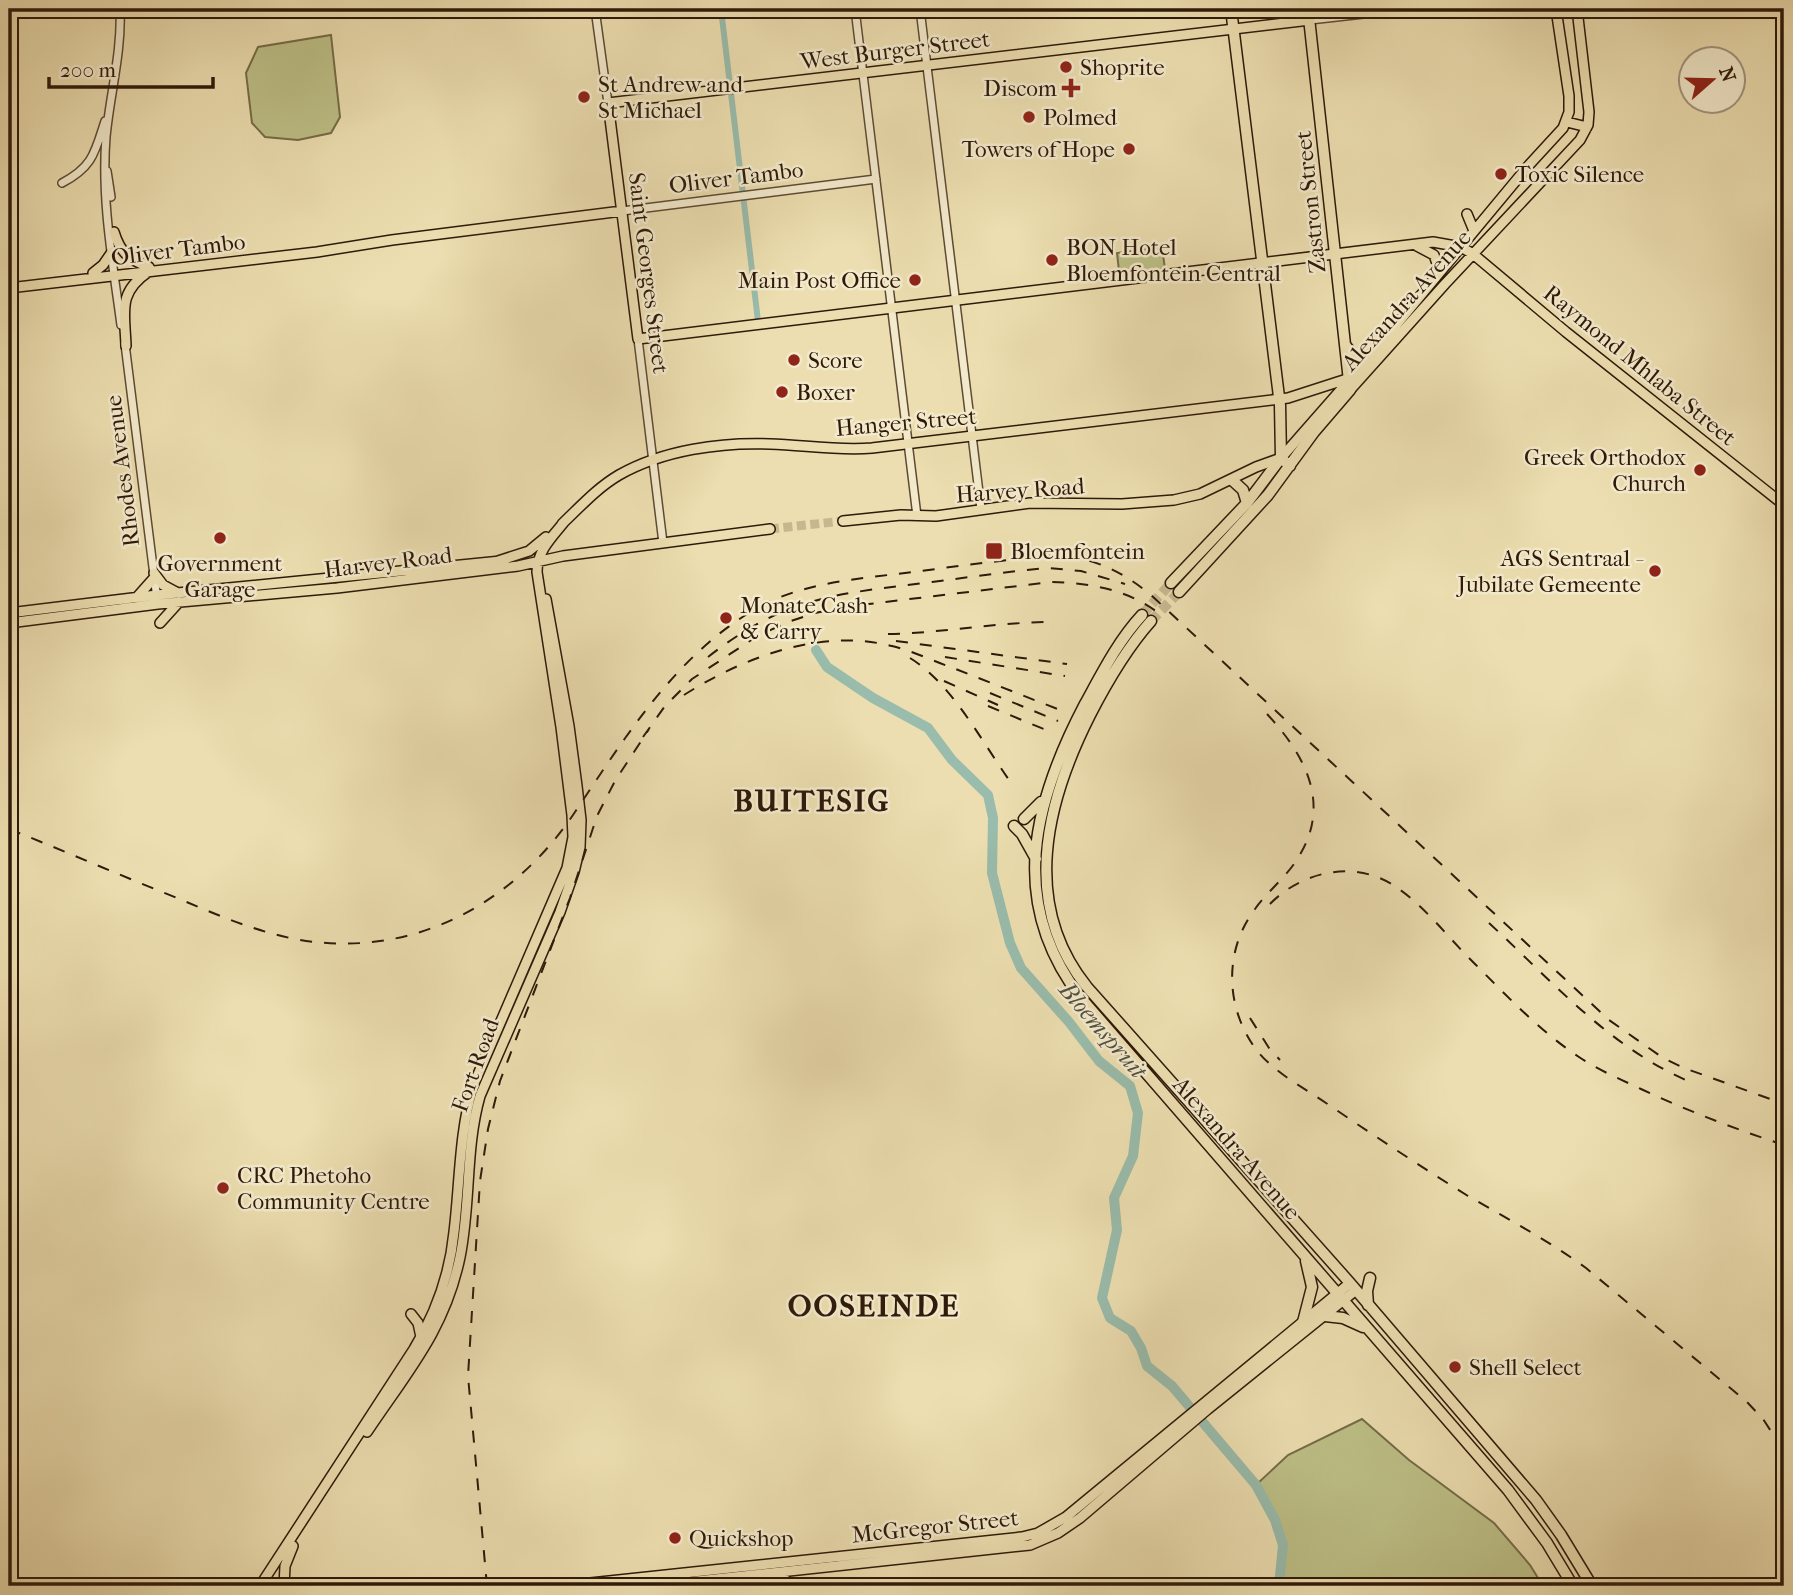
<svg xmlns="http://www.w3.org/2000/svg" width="1793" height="1595" font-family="'IM FELL French Canon',serif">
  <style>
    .green { fill: #bdc087; stroke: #766c48; stroke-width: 2 }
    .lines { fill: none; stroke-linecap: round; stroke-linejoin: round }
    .canal { stroke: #99bcac; stroke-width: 6 }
    .river { stroke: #99bcac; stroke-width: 10 }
    .major-tunnel { stroke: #c6b78f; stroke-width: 9; stroke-dasharray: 9 4.5; stroke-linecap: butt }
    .highway-tunnel { stroke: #c6b78f; stroke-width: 10; stroke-dasharray: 10 5; stroke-linecap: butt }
    .minor-casing { stroke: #5e4a34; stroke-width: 10 }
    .major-casing { stroke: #2e190a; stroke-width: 12 }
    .highway-casing { stroke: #2e190a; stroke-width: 13 }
    .minor { stroke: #f3eacc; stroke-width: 7 }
    .major { stroke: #ecdeb0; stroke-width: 9 }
    .highway { stroke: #ecdeb0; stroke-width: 10 }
    .rail { stroke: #2e190a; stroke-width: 2; stroke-dasharray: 12 12; stroke-linecap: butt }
    .poi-dot { fill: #8f2418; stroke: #f3eacc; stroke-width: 2.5 }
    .labels { text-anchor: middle; stroke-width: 5; stroke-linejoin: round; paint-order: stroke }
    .street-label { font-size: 23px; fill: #2e190a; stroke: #f3eacc }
    .poi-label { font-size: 23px; fill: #2e190a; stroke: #f3eacc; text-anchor: start }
    .water-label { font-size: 24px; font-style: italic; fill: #535243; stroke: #f3eacc }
    .district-label { font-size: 30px; font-weight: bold; letter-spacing: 2px; fill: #2e190a; stroke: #f3eacc }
  </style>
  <rect width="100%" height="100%" fill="#ecdeb0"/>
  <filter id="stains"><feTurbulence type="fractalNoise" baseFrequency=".00286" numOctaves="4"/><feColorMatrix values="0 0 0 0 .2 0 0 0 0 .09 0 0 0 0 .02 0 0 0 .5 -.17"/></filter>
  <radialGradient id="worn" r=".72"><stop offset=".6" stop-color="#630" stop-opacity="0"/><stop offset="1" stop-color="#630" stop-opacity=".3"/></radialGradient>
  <path class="green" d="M331,35L340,117L331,133L298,140L265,137L252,123L246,73L258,47Z
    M1162,247L1165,269L1123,274L1119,271L1117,253Z
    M1362,1419L1409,1460L1494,1523L1530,1565L1543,1586H1279C1287,1541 1277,1524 1256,1485L1288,1455Z"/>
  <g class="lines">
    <path class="canal" d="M721,9L758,321"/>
    <path class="river" d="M816,650L827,667L873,698L928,728L952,760L988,795L993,818L992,873L1010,943L1021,968L1069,1022L1099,1061L1130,1086L1138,1113L1133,1156L1114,1198L1117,1230L1102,1298L1110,1318L1131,1331L1141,1348L1147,1366L1172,1386L1256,1485L1275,1520L1283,1545L1279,1586"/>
    <path class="major-tunnel" d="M770,529L843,521"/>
    <path class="highway-tunnel" d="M1142,615L1171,583
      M1151,621L1179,592"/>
    <defs>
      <path id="minor" d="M120,9C122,52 110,94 106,137C101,200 113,264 121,325
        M595,9L608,103
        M855,9L917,516
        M920,9L981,509
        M1310,20L1408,9
        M107,171L111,197
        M62,183C93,167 95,152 105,121
        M622,211L876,179
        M638,339L663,543
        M125,344L157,599"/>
      <path id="major" d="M1310,20L608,103L638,339L1433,242L1461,247L1473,254L1566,332L1784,505
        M1567,122L1587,127
        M1467,214L1474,231
        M114,232C120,252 129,260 149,267
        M1417,246L1434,255L1440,272
        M93,273L103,265L112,252
        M9,288L317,252L392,240L622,211
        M126,346C125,313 117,293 148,272
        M1350,390L1445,284L1580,140L1588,125L1589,112L1577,9
        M843,521L901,515L936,516L1030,503L1122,504L1174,500L1200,494L1256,467L1281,458L1367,360L1529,165L1563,128L1569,112V96L1556,9
        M562,524C581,506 597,488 619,475C663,450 721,442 770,444C804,445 838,451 872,448L1288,398L1350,378
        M495,562L529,551L546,537
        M154,573L163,585L176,592
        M138,596L154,578
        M9,613L157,595L501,561
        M9,623L158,604L337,588L518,566L563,556L770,529
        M160,623L179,602
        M411,1314L418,1323L421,1337
        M367,1432C407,1372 445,1330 460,1257C471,1204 465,1149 480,1096L560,912L574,872L580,847L581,820L577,786L569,726L546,599
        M260,1586L414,1349C436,1313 450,1273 454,1232C460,1183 459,1134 473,1086L567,868L573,837L572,815L561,727L537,572C537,551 552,537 565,521
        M284,1586L285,1566L293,1546
        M562,1586L1022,1537L1038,1533L1066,1517L1350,1283
        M650,1586L1030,1545L1058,1533L1080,1518L1208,1409L1356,1290
        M765,1586L785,1574"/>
      <path id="highway" d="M1231,9L1280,405L1281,458L1290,466
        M1346,346L1352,354L1367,360
        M1232,480L1243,490L1247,503
        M1171,583L1247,503L1281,458
        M1179,592L1268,495L1314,432L1350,390L1308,9
        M1142,615C1118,641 1102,673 1085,704C1033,803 1007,902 1081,998L1508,1490L1547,1543L1573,1586
        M1151,621C1126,649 1107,682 1090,715C1046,802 1020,904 1087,987L1350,1283L1536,1500L1561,1535L1592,1586
        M1024,819L1041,802
        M1014,826L1022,834L1036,859
        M1368,1305L1367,1291L1370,1278
        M1325,1316L1343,1318L1363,1327
        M1303,1322L1312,1287L1306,1261"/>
    </defs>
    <use href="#minor" class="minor-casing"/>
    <use href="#major" class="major-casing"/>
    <use href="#highway" class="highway-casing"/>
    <use href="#minor" class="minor"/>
    <use href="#major" class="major"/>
    <use href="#highway" class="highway"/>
    <path class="rail" d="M888,634C943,633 997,622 1052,622
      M896,641L1067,664
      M708,657C786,596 837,594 932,582C971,577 1010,571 1049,568L1081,571L1125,584
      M945,657L1065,676
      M910,658C951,683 981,740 1009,780
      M944,681L998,705
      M990,693L1058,721
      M684,695C744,657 821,628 892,646C913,651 933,661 953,668C989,682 1026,697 1063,711
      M988,706L1051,732
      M1267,714C1306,756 1333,806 1296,861C1285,878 1267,892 1255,909C1224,950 1225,1006 1255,1048C1273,1072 1301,1086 1326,1103C1373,1135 1420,1166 1468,1196C1508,1219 1549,1241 1586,1268L1747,1402L1763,1419L1784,1451
      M643,737L665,706L692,679L759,635L791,621L815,613L844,607L1051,582C1088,583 1127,589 1157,612
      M9,829C67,852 124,877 182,900C217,915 253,930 290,938C406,962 512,907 575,812C626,736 677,653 759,607C803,583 856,579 905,573C951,567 997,561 1043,556C1086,554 1118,568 1151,595L1609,1020L1663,1058L1684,1068L1784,1104
      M1270,904C1302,871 1356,859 1396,887C1426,907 1450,940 1476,965C1508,997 1541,1032 1579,1057C1598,1070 1620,1079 1641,1089C1688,1111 1735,1129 1784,1145
      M1489,923C1551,980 1609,1047 1688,1081
      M1250,1018L1269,1048L1280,1060
      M487,1586L468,1376L480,1181L488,1129L500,1081L570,898L597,816L615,781L649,729"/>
  </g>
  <g class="poi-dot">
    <circle cx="1066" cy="67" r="7"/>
    <path d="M1067.5 77.5h7v7h7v7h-7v7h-7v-7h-7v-7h7z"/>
    <circle cx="584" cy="97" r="7"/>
    <circle cx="1029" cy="117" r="7"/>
    <circle cx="1129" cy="149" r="7"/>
    <circle cx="1501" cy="174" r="7"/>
    <circle cx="1052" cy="260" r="7"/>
    <circle cx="915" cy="280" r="7"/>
    <circle cx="794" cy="360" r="7"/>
    <circle cx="782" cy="392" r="7"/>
    <circle cx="1700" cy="470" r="7"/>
    <circle cx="220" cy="538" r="7"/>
    <rect x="985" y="542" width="18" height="18" rx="3.5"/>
    <circle cx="1655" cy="571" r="7"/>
    <circle cx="726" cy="618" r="7"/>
    <circle cx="223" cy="1188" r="7"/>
    <circle cx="1455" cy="1367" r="7"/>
    <circle cx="675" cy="1538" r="7"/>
  </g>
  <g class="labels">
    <g class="street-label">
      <text transform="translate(895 50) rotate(-7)" y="8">West Burger Street</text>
      <text transform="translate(736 177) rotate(-7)" y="8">Oliver Tambo</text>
      <text transform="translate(1310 202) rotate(-96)" y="8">Zastron Street</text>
      <text transform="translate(178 249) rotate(-7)" y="8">Oliver Tambo</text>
      <text transform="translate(649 273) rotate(83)" y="8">Saint Georges Street</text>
      <text transform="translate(1406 300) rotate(-48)" y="8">Alexandra Avenue</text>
      <text transform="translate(1640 365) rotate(39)" y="8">Raymond Mhlaba Street</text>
      <text transform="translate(906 422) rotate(-5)" y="8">Hanger Street</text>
      <text transform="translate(122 471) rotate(-97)" y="8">Rhodes Avenue</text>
      <text transform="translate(1020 490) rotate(-4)" y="8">Harvey Road</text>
      <text transform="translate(388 562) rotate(-7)" y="8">Harvey Road</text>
      <text transform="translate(475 1065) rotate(-70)" y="8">Fort Road</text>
      <text transform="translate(1237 1148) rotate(49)" y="8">Alexandra Avenue</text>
      <text transform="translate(935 1526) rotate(-6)" y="8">McGregor Street</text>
    </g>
    <g class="poi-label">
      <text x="1080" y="75">Shoprite</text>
      <text x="598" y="92">St Andrew and<tspan x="598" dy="26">St Michael</tspan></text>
      <text x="1057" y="96" text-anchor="end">Discom</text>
      <text x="1043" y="125">Polmed</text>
      <text x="1115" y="157" text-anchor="end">Towers of Hope</text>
      <text x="1515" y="182">Toxic Silence</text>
      <text x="1066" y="255">BON Hotel<tspan x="1066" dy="26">Bloemfontein Central</tspan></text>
      <text x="901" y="288" text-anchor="end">Main Post Office</text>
      <text x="808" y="368">Score</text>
      <text x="796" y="400">Boxer</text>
      <text x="1686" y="465" text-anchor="end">Greek Orthodox<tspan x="1686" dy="26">Church</tspan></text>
      <text x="1010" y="559">Bloemfontein</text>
      <text x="1641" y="566" text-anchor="end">AGS Sentraal -<tspan x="1641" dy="26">Jubilate Gemeente</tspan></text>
      <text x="220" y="571" text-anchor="middle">Government<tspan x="220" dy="26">Garage</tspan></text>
      <text x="740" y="613">Monate Cash<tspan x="740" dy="26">&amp; Carry</tspan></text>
      <text x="237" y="1183">CRC Phetoho<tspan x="237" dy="26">Community Centre</tspan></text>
      <text x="1469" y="1375">Shell Select</text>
      <text x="689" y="1546">Quickshop</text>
    </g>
    <g class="water-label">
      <text transform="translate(1103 1030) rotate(49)" y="8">Bloemspruit</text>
    </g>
    <g class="district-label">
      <text x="812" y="811">BUITESIG</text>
      <text x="874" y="1316">OOSEINDE</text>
    </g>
  </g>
  <rect width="1793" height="1595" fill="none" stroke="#ecdeb0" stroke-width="35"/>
  <rect x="10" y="10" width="1772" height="1574" fill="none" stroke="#2e190a" stroke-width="3.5"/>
  <rect x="18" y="18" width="1758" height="1560" fill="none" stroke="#2e190a" stroke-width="2"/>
  <g transform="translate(1712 80) rotate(70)"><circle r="33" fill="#f3eacc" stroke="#a4967e" stroke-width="2"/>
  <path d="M0-5L12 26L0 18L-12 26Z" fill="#8f2418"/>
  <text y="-10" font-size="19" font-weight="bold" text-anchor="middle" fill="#2e190a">N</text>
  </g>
  <path d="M49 77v10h164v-10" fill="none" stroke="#2e190a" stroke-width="3.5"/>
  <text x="60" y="77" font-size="21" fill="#2e190a" stroke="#f3eacc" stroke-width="5" paint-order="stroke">200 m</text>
  <rect width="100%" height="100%" filter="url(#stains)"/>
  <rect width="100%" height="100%" fill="url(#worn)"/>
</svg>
